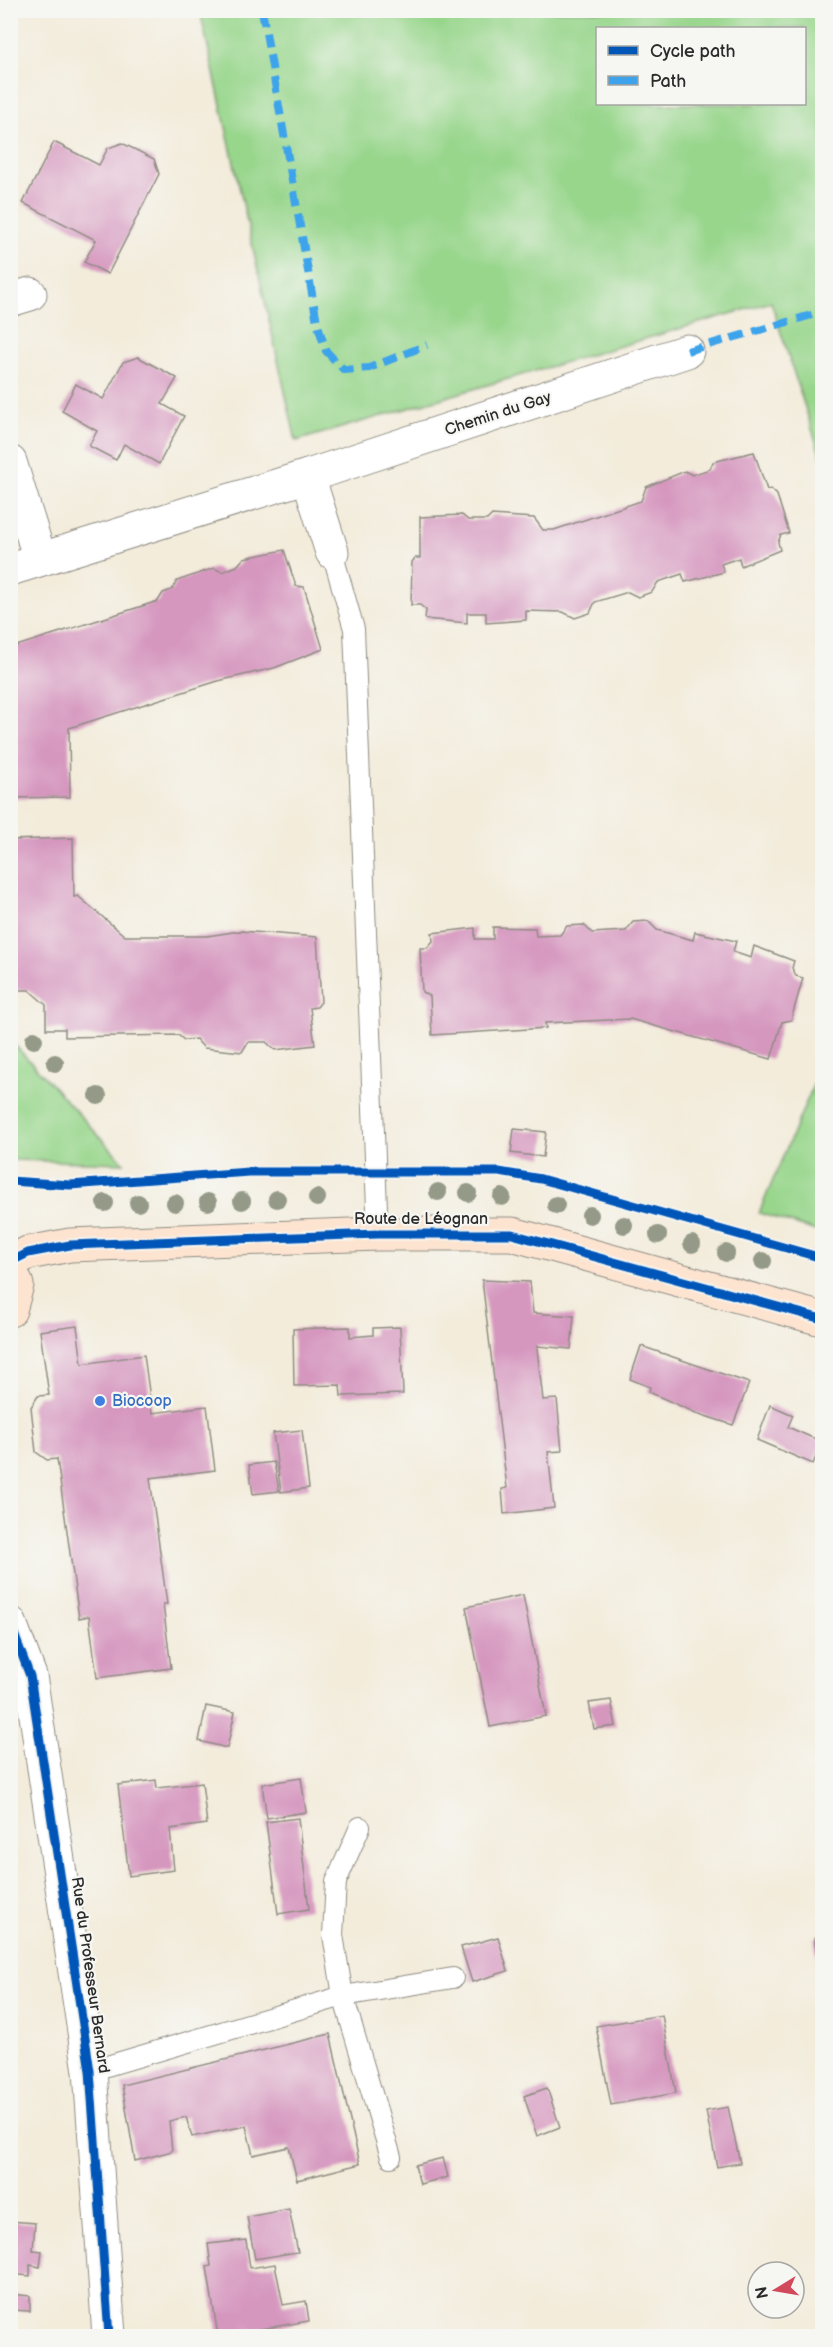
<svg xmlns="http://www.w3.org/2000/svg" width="833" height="2347" viewBox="0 0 833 2347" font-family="'Balsamiq Sans',sans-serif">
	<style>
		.green { fill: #98d68c; stroke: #62805c; stroke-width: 1.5; fill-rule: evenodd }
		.building { fill: #d697bf }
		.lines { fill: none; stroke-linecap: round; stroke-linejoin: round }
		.lane-casing { stroke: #8f8c83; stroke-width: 22 }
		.street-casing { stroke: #8f8c83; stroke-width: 35 }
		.secondary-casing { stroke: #8f8c83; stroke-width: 35 }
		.lane { stroke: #fff; stroke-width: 20 }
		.street { stroke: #fff; stroke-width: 33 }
		.secondary { stroke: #fde4d1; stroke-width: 33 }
		.quiet { stroke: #3ea3eb; stroke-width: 8; stroke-dasharray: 15 8; stroke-linecap: butt }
		.cycleway-casing { stroke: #f6f6f2; stroke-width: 13 }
		.cycleway { stroke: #0057b8; stroke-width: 9 }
		.tree { fill: #949a87 }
		.shop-dot { fill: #3f7fe0; stroke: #f6f6f2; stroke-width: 2 }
		.labels { text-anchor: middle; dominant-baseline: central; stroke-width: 4.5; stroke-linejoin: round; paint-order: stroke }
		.street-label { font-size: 16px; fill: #2b2b2b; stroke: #f6f6f2 }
		.shop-label { font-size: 16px; fill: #366cbe; stroke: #f6f6f2; text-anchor: start }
	</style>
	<rect width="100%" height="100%" fill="#f6f6f2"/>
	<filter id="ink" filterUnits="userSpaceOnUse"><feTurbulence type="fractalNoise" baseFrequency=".0167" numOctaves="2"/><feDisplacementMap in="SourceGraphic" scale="12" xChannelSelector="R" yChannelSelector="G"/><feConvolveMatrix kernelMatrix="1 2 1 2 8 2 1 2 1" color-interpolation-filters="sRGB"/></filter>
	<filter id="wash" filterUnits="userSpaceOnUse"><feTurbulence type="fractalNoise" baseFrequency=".008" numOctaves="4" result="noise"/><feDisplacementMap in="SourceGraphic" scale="24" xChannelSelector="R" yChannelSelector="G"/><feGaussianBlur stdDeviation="1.35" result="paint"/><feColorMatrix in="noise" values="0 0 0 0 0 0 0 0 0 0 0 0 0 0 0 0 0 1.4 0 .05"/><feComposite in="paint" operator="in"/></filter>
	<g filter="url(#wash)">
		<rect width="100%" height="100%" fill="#f3ecdb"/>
		<g class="green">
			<path d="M200,11H822V460L771,302L296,441ZM598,28H804V104H598Z"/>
			<path d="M11,1041L124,1163L11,1160Z"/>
			<path d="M822,1065V1233L759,1213Z"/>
		</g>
		<g id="blocks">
			<g class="building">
				<path d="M54,142L99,165L108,148L122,143L154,159L159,174L108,274L84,262L96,240L23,203Z"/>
				<path d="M138,357L177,378L162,404L184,416L159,464L124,444L116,460L89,446L97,431L62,411L76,384L103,399L123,362Z"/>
				<path d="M754,452L767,490L771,489L777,495L789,533L781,535L778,542L780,550L741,566L739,558L721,564L724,572L685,582L682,574L658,582L652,592L638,597L628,592L595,602L590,613L575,618L563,612L526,611V620L486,623V613H467V623L425,619L426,610L420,605H411L412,562L415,558H420V517L462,515L468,520H487L492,515L534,518L543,530H554L641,501L646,487L685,471L692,475L710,469L713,462Z"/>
				<path d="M284,550L296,586L304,587L323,649L274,668L218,681L69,728L70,797L10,798V648L158,601L163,593L172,590L177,581L214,568L222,572L237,566L244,558Z"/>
				<path d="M73,838L74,897L78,896L125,936H207L240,931L317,937L321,1002L317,1007L310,1008L315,1045L275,1050L266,1042H248L242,1052L204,1048L196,1039L184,1040L178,1035L65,1037V1029H46V1005L29,990H10V840Z"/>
				<path d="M648,921L657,930L693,940L695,932L736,941L733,952L751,958L754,946L794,961L792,968L796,976L803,978L791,1020L782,1022L771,1059L630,1019L545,1023L546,1028L432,1035L430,996L422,992L420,948H427L433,941L432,933L475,928V939H493V927L535,928L536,936L560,935L567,926L584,925L592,933L626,931L633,922Z"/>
				<path d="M514,1129L546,1132L543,1157L511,1153Z"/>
				<path d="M482,1280L530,1282L533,1313L574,1316L571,1349L537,1346V1349L543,1400L557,1399L562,1451L548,1452L554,1508L504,1514L502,1489L507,1488Z"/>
				<path d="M77,1326L82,1364L144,1355L152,1413L207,1406L215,1470L150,1478L167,1604H163L171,1668L97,1678L89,1616L79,1618L57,1459L47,1460L36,1452L31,1407L38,1396L49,1395L40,1331Z"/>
				<path d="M350,1327V1337L373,1335V1328L400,1327L403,1394L341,1396L340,1385L294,1386L293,1329Z"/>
				<path d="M641,1346L749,1383L733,1425L696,1413L649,1392L650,1387L630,1379Z"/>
				<path d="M770,1405L793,1415L788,1427L822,1442L813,1464L757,1440Z"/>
				<path d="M302,1430L309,1488L281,1492L273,1433Z"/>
				<path d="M274,1462L279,1491L253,1494L249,1465Z"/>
				<path d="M523,1595L546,1716L490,1727L466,1607Z"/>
				<path d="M611,1700L616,1726L594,1729L589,1703Z"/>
				<path d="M206,1706L235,1712L227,1748L199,1741Z"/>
				<path d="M301,1778L306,1812L267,1818L262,1784Z"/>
				<path d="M156,1780L157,1788L202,1783L207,1824L170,1829L174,1870L129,1876L118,1785Z"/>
				<path d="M298,1818L309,1909L278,1914L266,1822Z"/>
				<path d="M822,1936V1976L821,1977L814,1938Z"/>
				<path d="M498,1937L508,1971L472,1982L461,1947Z"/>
				<path d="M662,2015L676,2093L611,2105L596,2026Z"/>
				<path d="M330,2034L360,2164L297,2180L289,2147L253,2155L246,2126L192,2137L186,2117L169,2121L172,2151L135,2161L122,2085Z"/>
				<path d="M547,2088L560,2127L537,2136L524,2096Z"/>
				<path d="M728,2107L740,2163L717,2167L706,2111Z"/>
				<path d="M443,2158L448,2177L420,2184L415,2165Z"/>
				<path d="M289,2209L298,2252L255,2259L247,2217Z"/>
				<path d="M10,2221L35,2223L33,2250L42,2251L40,2267L30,2265V2276L10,2274Z"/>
				<path d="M246,2240L250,2268L275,2264L283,2305L306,2301L309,2321L218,2336L207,2267L211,2266L208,2244Z"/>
				<path d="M10,2294L30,2296V2311L10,2310Z"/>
			</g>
		</g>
	</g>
	<g filter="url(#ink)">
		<use href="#blocks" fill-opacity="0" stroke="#8f8c83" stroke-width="1.5"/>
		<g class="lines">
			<defs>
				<g id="lane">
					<path d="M332,552L354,629L378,1234"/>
					<path d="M360,1827L336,1882L333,1935L343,1996L391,2157"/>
					<path d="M90,2071L343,1996L453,1978"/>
				</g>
				<g id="street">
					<path d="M10,300L30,294"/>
					<path d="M10,462L40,559"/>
					<path d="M308,476L687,351"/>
					<path d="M10,569L308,476L332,552"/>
					<path d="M10,1623L30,1676L90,2071L109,2336"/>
				</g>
				<g id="secondary">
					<path d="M10,1262L28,1253L70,1245L378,1234H512L822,1319"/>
					<path d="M10,1268L17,1285L10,1310"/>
				</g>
			</defs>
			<use href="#lane" class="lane-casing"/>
			<use href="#street" class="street-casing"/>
			<use href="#secondary" class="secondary-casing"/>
			<use href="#lane" class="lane"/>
			<use href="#street" class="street"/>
			<use href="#secondary" class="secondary"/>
			<g class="quiet">
				<path d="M262,10L317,322L326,351L344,370L369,368L427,345"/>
				<path d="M687,351L822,312"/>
			</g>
			<defs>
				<g id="cycleway">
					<path d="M10,1181L70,1185L249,1172H499L541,1179L822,1258"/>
					<path d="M10,1262L28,1253L70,1245L378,1234H512L822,1319"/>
					<path d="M10,1623L30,1676L90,2071L109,2336"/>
				</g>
			</defs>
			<use href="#cycleway" class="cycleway-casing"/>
			<use href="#cycleway" class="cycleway"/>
		</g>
		<g class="tree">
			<circle cx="34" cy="1040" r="9"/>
			<circle cx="55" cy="1063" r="9"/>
			<circle cx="98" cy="1096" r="9"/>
			<circle cx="438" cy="1192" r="9"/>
			<circle cx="468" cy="1193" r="9"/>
			<circle cx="502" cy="1197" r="9"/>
			<circle cx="317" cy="1198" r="9"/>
			<circle cx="277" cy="1199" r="9"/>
			<circle cx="242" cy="1201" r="9"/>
			<circle cx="208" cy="1202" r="9"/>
			<circle cx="105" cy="1203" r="9"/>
			<circle cx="138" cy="1203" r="9"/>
			<circle cx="175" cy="1203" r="9"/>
			<circle cx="556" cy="1205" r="9"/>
			<circle cx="590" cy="1215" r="9"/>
			<circle cx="624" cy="1225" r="9"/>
			<circle cx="658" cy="1235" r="9"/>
			<circle cx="692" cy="1244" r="9"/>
			<circle cx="726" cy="1253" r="9"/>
			<circle cx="763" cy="1261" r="9"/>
		</g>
	</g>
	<circle class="shop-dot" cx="100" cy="1401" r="6"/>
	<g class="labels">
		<g class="street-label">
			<text transform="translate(498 414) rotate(-18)">Chemin du Gay</text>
			<text x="421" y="1219">Route de Léognan</text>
			<text transform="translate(90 1975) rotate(82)">Rue du Professeur Bernard</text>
		</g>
		<g class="shop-label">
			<text x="112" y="1401">Biocoop</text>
		</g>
	</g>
	<rect width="833" height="2347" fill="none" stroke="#f6f6f2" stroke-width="36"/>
	<rect x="596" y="27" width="210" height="78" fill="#f6f6f2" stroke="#a5a5a2" stroke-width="1.5"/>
	<rect x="608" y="46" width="30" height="9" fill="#0057b8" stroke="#a5a5a2" stroke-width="1.5"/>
	<text x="650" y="57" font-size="18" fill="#2b2b2b">Cycle path</text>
	<rect x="608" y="76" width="30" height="9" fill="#3ea3eb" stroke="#a5a5a2" stroke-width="1.5"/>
	<text x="650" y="87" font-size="18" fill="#2b2b2b">Path</text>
	<g transform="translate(776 2290) rotate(259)"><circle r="28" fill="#f6f6f2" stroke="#a5a5a2" stroke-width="1.5"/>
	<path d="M0-4.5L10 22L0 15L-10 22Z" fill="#d1495b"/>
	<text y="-9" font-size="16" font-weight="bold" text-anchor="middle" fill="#2b2b2b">N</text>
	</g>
</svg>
